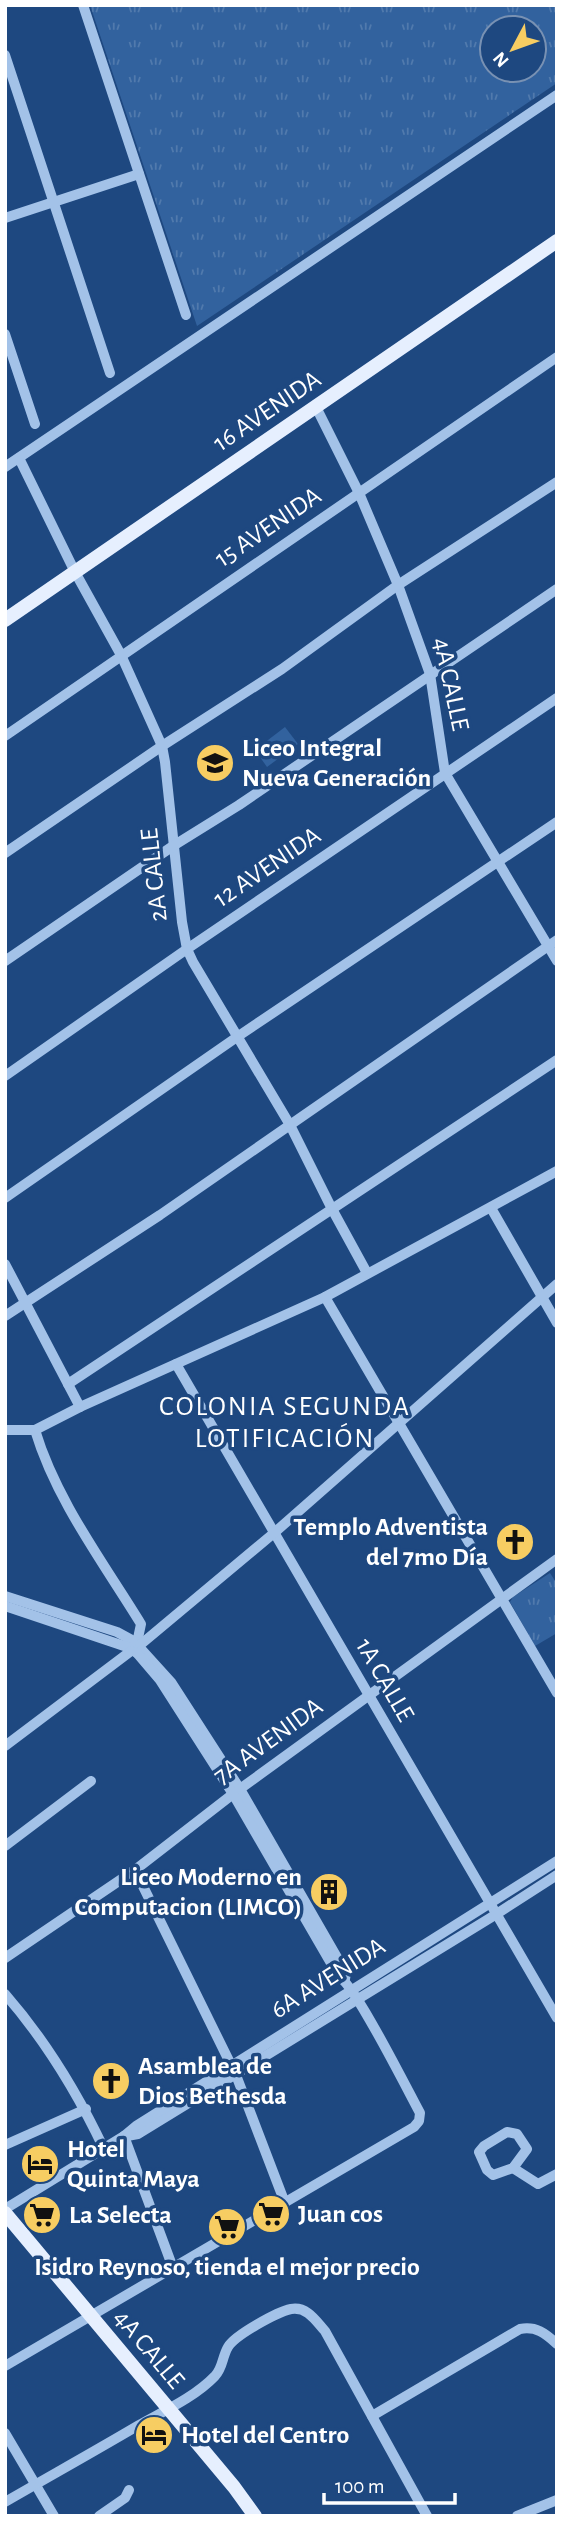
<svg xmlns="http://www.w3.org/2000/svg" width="562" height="2521" viewBox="0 0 562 2521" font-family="'Alegreya Sans',sans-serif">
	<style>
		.grass { fill: url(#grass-tufts); fill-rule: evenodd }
		.park { fill: #32629e }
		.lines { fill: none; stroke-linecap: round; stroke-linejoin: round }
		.minor { stroke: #a3c2e8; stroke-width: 10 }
		.major { stroke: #e6effe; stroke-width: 14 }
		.labels { text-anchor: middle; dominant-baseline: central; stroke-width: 7; stroke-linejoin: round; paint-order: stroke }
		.street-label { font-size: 26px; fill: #fff; stroke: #1e4880 }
		.poi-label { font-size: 26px; font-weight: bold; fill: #fff; stroke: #1e4880; text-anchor: start }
		.neighbourhood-label { font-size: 28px; letter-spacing: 2px; fill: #fff; stroke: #1e4880 }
	</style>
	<defs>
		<pattern id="grass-tufts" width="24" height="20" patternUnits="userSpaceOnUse" patternTransform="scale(1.75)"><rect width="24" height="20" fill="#32629e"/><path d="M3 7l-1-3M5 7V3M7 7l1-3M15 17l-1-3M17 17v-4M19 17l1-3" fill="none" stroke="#517aad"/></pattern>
	</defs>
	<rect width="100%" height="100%" fill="#1e4880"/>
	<g class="grass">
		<path d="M90,5H557V83L197,326ZM492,28H534V70H492Z"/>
		<path d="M550,1573L557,1584V1633L535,1646L510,1602L513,1597Z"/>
	</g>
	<path class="park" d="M285,727L298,744L267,767L255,750Z"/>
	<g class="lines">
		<g class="minor">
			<path d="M83,5L186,315"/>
			<path d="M5,55L110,373"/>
			<path d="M5,218L139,174"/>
			<path d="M5,334L35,424"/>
			<path d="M316,407L359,493L398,585L430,674L445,773L557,961"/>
			<path d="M19,458L75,572L121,655L162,746L165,762L182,922L187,949L193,962L290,1125L332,1209L367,1273"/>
			<path d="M5,467L557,95"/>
			<path d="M5,736L557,357"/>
			<path d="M5,853L162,746L282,669L398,585L557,482"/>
			<path d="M5,961L173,846L239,805L557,589"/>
			<path d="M5,1076L187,949L557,698"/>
			<path d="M5,1198L237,1037L557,822"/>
			<path d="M491,1208L557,1323"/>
			<path d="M5,1264L80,1407"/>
			<path d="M325,1297L557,1693"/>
			<path d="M5,1316L160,1215L557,940"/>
			<path d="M176,1364L557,2018"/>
			<path d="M68,1384L557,1060"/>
			<path d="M5,1430H35L80,1407L325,1297L557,1171"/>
			<path d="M35,1430C56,1500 103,1562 141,1624L137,1643"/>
			<path d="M5,1596L117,1632L139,1644L140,1650L137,1653L130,1649L134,1643"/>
			<path d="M5,1606L130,1648"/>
			<path d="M140,1645L274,1533L557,1284"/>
			<path d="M142,1650L171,1682L240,1789L346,1973L345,1979"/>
			<path d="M5,1746L131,1651"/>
			<path d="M5,1846L91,1781"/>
			<path d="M135,1870L236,2075L285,2203"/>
			<path d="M5,1958L135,1870L233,1794L557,1559"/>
			<path d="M5,1994C46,2041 77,2092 104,2149"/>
			<path d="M507,2132L517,2134L527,2149L513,2168L493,2175L487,2170L479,2152L484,2146Z"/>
			<path d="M124,2136L173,2268"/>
			<path d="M127,2136L138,2134L495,1915L557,1875"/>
			<path d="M5,2145L86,2109"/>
			<path d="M513,2168L538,2184L557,2174"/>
			<path d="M5,2209L124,2136L136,2126L557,1861"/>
			<path d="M5,2366L414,2127L419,2121L420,2113C408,2091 354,1983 339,1977L233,1794L160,1680L137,1653"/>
			<path d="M372,2416L520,2329C536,2326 545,2333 557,2344"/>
			<path d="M5,2433L54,2516"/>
			<path d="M5,2502C50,2476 95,2451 139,2425C164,2411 195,2397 215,2376C223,2368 222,2357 228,2347C235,2335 277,2312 291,2309C307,2306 316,2321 325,2331L427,2516"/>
			<path d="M99,2516L125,2498L129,2490"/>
			<path d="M517,2516L557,2500"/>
		</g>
		<g class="major">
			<path d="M5,620L557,241"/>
			<path d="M5,2213L234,2487L255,2516"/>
		</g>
	</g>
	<defs>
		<symbol id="school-disc" viewBox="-11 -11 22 22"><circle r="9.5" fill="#f7cd62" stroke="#1e4880"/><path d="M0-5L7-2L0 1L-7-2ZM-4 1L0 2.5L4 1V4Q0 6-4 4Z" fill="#111"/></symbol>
		<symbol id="church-disc" viewBox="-11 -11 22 22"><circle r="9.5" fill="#f7cd62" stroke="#1e4880"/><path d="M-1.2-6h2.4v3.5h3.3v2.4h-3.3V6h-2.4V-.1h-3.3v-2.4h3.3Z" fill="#111"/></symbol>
		<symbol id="building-disc" viewBox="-11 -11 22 22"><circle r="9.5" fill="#f7cd62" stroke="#1e4880"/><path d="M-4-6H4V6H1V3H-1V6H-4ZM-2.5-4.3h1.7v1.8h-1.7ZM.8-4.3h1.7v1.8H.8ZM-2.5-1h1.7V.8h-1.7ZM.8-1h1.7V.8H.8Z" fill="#111"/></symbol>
		<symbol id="hotel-disc" viewBox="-11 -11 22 22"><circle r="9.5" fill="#f7cd62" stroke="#1e4880"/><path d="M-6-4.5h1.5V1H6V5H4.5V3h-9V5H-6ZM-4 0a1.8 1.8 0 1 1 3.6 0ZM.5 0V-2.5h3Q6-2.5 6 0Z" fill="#111"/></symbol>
		<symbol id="supermarket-disc" viewBox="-11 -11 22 22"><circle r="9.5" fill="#f7cd62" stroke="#1e4880"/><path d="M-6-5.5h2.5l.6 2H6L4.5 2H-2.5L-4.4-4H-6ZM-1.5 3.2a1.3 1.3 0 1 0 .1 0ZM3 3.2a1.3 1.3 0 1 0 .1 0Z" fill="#111"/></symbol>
	</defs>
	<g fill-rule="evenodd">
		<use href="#school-disc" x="193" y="741" width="44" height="44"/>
		<use href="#church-disc" x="493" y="1520" width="44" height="44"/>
		<use href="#building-disc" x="307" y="1870" width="44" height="44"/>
		<use href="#church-disc" x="89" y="2059" width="44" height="44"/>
		<use href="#hotel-disc" x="18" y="2142" width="44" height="44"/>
		<use href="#supermarket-disc" x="249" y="2192" width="44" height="44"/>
		<use href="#supermarket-disc" x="20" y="2193" width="44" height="44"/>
		<use href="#supermarket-disc" x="205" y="2205" width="44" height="44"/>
		<use href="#hotel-disc" x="132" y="2413" width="44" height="44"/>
	</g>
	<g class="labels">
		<g class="street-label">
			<text transform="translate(267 411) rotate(-34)">16 AVENIDA</text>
			<text transform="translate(268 527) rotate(-34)">15 AVENIDA</text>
			<text transform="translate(451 684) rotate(78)">4A CALLE</text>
			<text transform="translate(267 867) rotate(-34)">12 AVENIDA</text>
			<text transform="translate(154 875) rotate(-96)">2A CALLE</text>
			<text transform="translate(385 1680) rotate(60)">1A CALLE</text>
			<text transform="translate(268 1741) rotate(-36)">7A AVENIDA</text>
			<text transform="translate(328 1978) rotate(-32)">6A AVENIDA</text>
			<text transform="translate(149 2349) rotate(50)">4A CALLE</text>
		</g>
		<g class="poi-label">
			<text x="242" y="748">Liceo Integral<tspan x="242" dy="30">Nueva Generación</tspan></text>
			<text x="488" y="1527" text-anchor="end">Templo Adventista<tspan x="488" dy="30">del 7mo Día</tspan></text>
			<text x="302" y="1877" text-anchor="end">Liceo Moderno en<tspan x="302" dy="30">Computacion (LIMCO)</tspan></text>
			<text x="138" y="2066">Asamblea de<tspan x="138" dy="30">Dios Bethesda</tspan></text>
			<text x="67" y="2149">Hotel<tspan x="67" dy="30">Quinta Maya</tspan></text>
			<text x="298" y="2214">Juan cos</text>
			<text x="69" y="2215">La Selecta</text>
			<text x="227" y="2267" text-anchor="middle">Isidro Reynoso, tienda el mejor precio</text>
			<text x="181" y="2435">Hotel del Centro</text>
		</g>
		<g class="neighbourhood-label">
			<text x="285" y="1407">COLONIA SEGUNDA<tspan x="285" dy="32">LOTIFICACIÓN</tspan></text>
		</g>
	</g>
	<rect width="562" height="2521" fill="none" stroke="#ffffff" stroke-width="14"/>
	<g transform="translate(513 49) rotate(229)"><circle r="33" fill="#1e4880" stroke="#7891b3" stroke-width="2"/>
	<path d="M0-5L12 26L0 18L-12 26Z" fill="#f7cd62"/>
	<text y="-10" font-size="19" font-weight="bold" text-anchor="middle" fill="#ffffff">N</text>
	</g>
	<path d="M324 2493v10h131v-10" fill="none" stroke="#ffffff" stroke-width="3.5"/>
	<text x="335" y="2493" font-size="21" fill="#ffffff" stroke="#1e4880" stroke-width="5" paint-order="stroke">100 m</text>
</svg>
